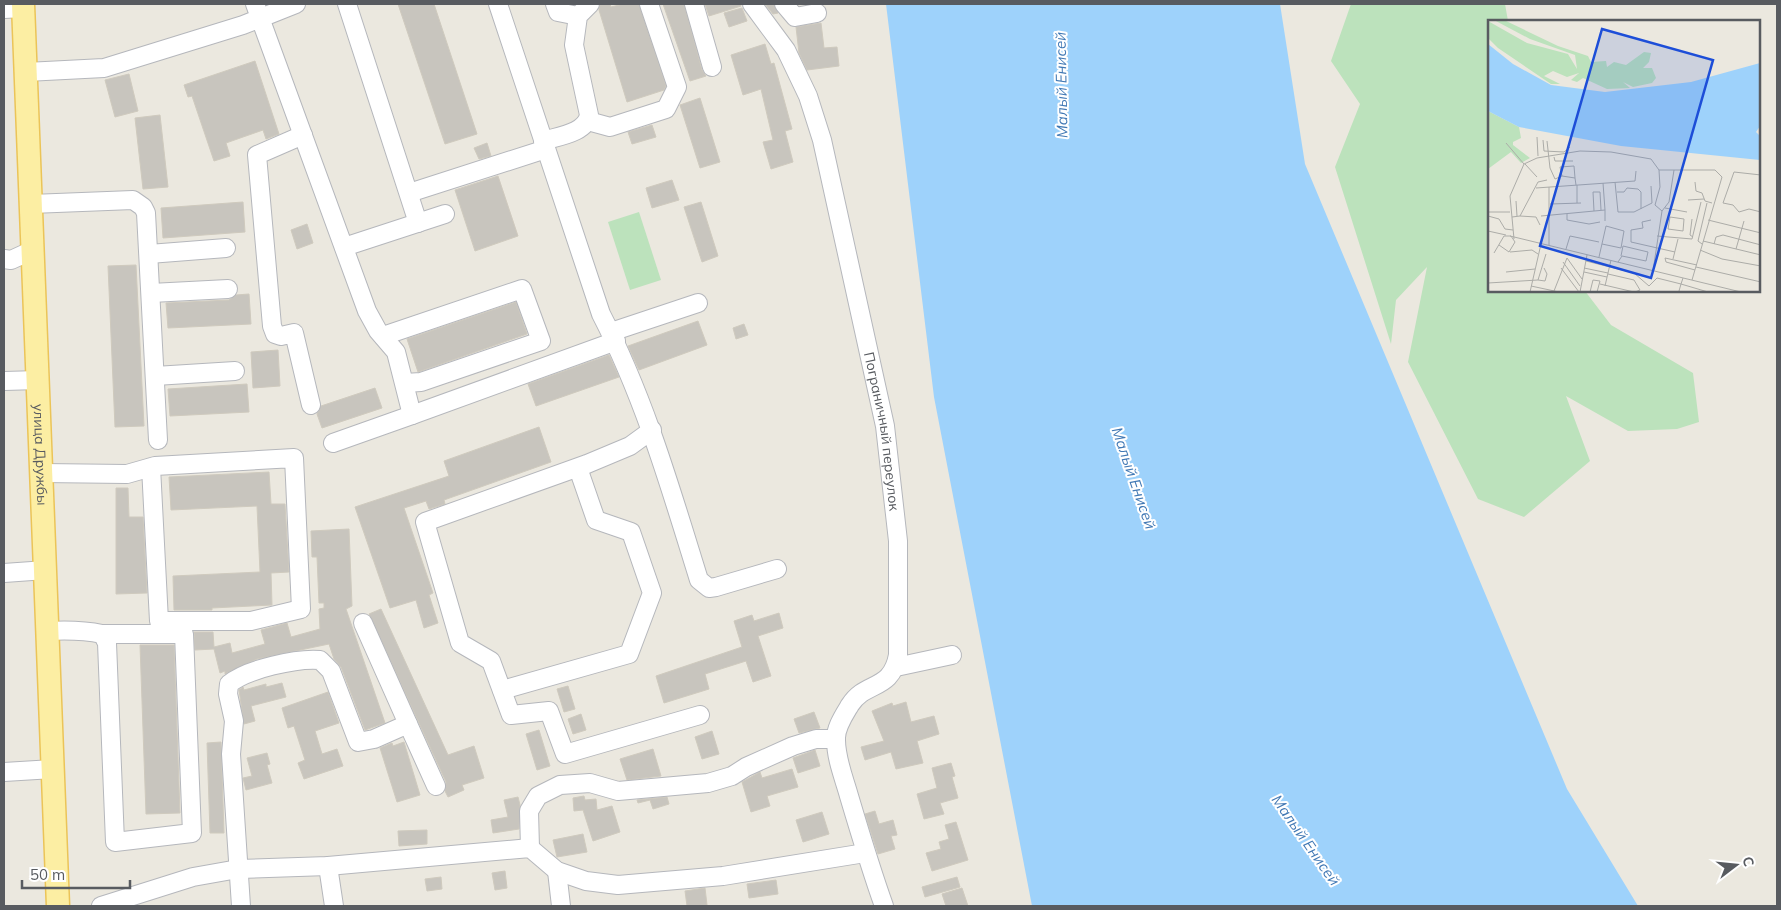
<svg xmlns="http://www.w3.org/2000/svg" width="1781" height="910" viewBox="0 0 1781 910" font-family="Mulish,sans-serif">
	<style>
		.green { fill: #bce2bc }
		.water { fill: #9ed2fb }
		.building { fill: #c8c5be; stroke: #cfcabe }
		.lines { fill: none; stroke-linecap: round; stroke-linejoin: round }
		.minor-casing { stroke: #b5b7bc; stroke-width: 20 }
		.major-casing { stroke: #ebc458; stroke-width: 25 }
		.minor { stroke: #fff; stroke-width: 18 }
		.major { stroke: #fceea3; stroke-width: 22 }
		.labels { text-anchor: middle; dominant-baseline: central; stroke-width: 4; stroke-linejoin: round; paint-order: stroke }
		.street-label { font-size: 14px; fill: #585b60; stroke: #fff }
		.water-label { font-size: 15px; font-style: italic; fill: #4078b4; stroke: #fff }
		.inset-road { fill: none; stroke: #acaca8; stroke-width: 1 }
		.view { fill: #1d4ed8; fill-opacity: 0.15; stroke: #1d4ed8; stroke-width: 2.5 }
		.inset-edge { fill: none; stroke: #585b60; stroke-width: 2.5 }
	</style>
	<rect width="100%" height="100%" fill="#ebe8df"/>
	<g class="green">
		<path d="M1351,4H1505L1508,21H1490V291H1585L1611,325L1693,373L1699,422L1677,429L1628,431L1566,396L1590,461L1524,517L1478,499L1408,362L1427,267L1396,300L1391,344L1335,167L1360,104L1331,61Z"/>
		<path d="M639,212L661,280L630,290L608,222Z"/>
	</g>
	<path class="water" d="M886,4H1280L1305,164L1567,789L1638,906H1032L934,397Z"/>
	<g class="building">
		<path d="M398,4H434L477,134L445,144Z"/>
		<path d="M600,4H610L611,7L623,4H639L666,86L664,90L627,102L599,10Z"/>
		<path d="M663,4H684L702,70L706,76L690,81Z"/>
		<path d="M705,4H740L741,6L709,16Z"/>
		<path d="M765,4H774L778,13L773,14Z"/>
		<path d="M742,8L747,21L729,27L724,13Z"/>
		<path d="M821,23L824,48L837,47L839,66L807,70L799,53L796,27Z"/>
		<path d="M765,44L771,64L774,63L792,129L785,131L793,162L771,169L763,142L773,140L761,89L743,95L731,55Z"/>
		<path d="M255,61L279,134L266,139L263,130L226,143L230,156L214,161L192,96L188,97L184,85Z"/>
		<path d="M129,74L138,111L115,117L105,80Z"/>
		<path d="M700,98L720,162L700,168L680,105Z"/>
		<path d="M160,115L168,187L143,189L135,118Z"/>
		<path d="M652,125L656,137L632,144L628,132Z"/>
		<path d="M487,143L491,156L479,159L474,148Z"/>
		<path d="M498,176L518,236L475,251L455,190Z"/>
		<path d="M672,180L679,200L652,208L646,188Z"/>
		<path d="M243,202L245,232L163,238L161,208Z"/>
		<path d="M701,202L718,256L702,262L684,207Z"/>
		<path d="M307,224L313,243L297,249L291,230Z"/>
		<path d="M136,265L144,426L115,427L108,266Z"/>
		<path d="M249,294L251,324L168,328L166,303L229,300L236,295Z"/>
		<path d="M516,302L527,334L418,372L407,339Z"/>
		<path d="M698,321L707,345L639,370L628,346Z"/>
		<path d="M744,324L748,335L736,339L733,328Z"/>
		<path d="M278,350L280,386L253,388L251,352Z"/>
		<path d="M609,355L619,377L536,406L528,384Z"/>
		<path d="M247,384L249,412L170,416L168,389Z"/>
		<path d="M375,388L382,408L322,428L317,414L321,406Z"/>
		<path d="M539,427L551,462L444,500L445,504L429,509L426,501L404,508L433,593L429,595L438,623L424,628L416,600L390,608L355,507L449,476L444,461Z"/>
		<path d="M269,472L271,504H285L289,572L271,573L272,605L212,608V610H174L173,576L260,572L257,506L171,510L169,477Z"/>
		<path d="M116,488H128L129,517H143L147,593L116,594Z"/>
		<path d="M349,529L352,606L346,609L385,723L365,730L341,667L334,659L329,644L257,659L225,674V671L220,673L214,649L195,650L194,632H213L214,647L230,643L232,653L265,644L261,630L287,623L291,637L320,629L319,609L324,608V603H319L317,557H312L311,531Z"/>
		<path d="M381,609L448,755L474,746L484,778L462,785L464,790L448,797L445,791L446,782L369,614Z"/>
		<path d="M779,613L783,628L758,636L771,676L753,682L746,661L705,674L709,689L664,703L656,676L742,647L734,621L752,615L754,621Z"/>
		<path d="M140,645H174L180,813L146,814Z"/>
		<path d="M282,683L286,697L251,706L255,721L244,724L239,690L243,687L244,690L266,684V687Z"/>
		<path d="M568,686L575,709L564,712L557,689Z"/>
		<path d="M328,692L339,723L315,731L322,754L337,749L343,766L304,779L298,763L305,760L294,726L288,728L282,708Z"/>
		<path d="M906,702L911,722L934,716L939,734L917,741L923,763L896,769L891,752L865,760L861,747L884,741L872,711L892,703L893,706Z"/>
		<path d="M814,712L820,728L799,733L794,719Z"/>
		<path d="M581,714L586,730L573,734L568,719Z"/>
		<path d="M539,730L550,766L537,770L526,734Z"/>
		<path d="M712,731L719,754L702,759L695,737Z"/>
		<path d="M221,742L224,833H210L207,743Z"/>
		<path d="M404,742L420,795L397,802L380,748L392,743L393,746Z"/>
		<path d="M653,749L661,776L627,780L620,759Z"/>
		<path d="M815,750L820,766L798,773L793,758Z"/>
		<path d="M267,753L270,764L267,765L272,783L246,790L243,778L252,776L247,758Z"/>
		<path d="M951,763L955,776L952,777L958,798L940,803L944,814L924,819L917,794L937,788L932,768Z"/>
		<path d="M792,769L798,787L767,796L770,806L751,812L742,782L760,772L762,778Z"/>
		<path d="M584,796L585,800L596,799L597,810L612,806L620,832L593,841L583,810L574,811L573,798Z"/>
		<path d="M518,797L520,805L519,829L493,833L491,820L508,817L504,800Z"/>
		<path d="M667,797L669,804L653,809L650,800L638,803L637,800Z"/>
		<path d="M875,811L879,824L893,820L897,835L891,836L895,849L878,854L865,814Z"/>
		<path d="M822,812L829,834L803,842L796,820Z"/>
		<path d="M956,822L968,860L932,871L926,853L941,849L939,842L949,839L945,825Z"/>
		<path d="M427,830V844L399,846L398,831Z"/>
		<path d="M583,834L587,852L557,857L553,840Z"/>
		<path d="M505,871L507,888L495,890L492,873Z"/>
		<path d="M441,877L442,889L427,891L425,879Z"/>
		<path d="M957,877L960,887L925,897L922,887Z"/>
		<path d="M776,880L778,894L749,898L747,884Z"/>
		<path d="M705,888L707,905L687,906L685,891Z"/>
		<path d="M962,888L968,906H946L942,894Z"/>
	</g>
	<g class="lines">
		<defs>
			<g id="minor">
				<path d="M255,4L367,311L378,331L396,352L412,415L333,443"/>
				<path d="M347,4L418,223"/>
				<path d="M498,4L601,314C645,399 671,490 699,580L709,588L716,587L777,569"/>
				<path d="M555,4L558,12L578,16"/>
				<path d="M694,4L712,67"/>
				<path id="s1" d="M752,4L786,50L808,96L822,140L885,426L898,541V655C891,692 866,680 850,705C844,715 835,728 836,740C836,759 844,778 849,796C860,833 871,870 884,906"/>
				<path d="M784,4L795,17L817,13"/>
				<path d="M4,9L23,8"/>
				<path d="M26,72L104,68L243,25L296,4"/>
				<path d="M588,121L610,127L666,109L677,87L649,4"/>
				<path d="M303,135L257,155L272,326L275,334L281,336L294,333L311,405"/>
				<path d="M543,141C559,136 586,133 589,115L574,45L578,16L590,4"/>
				<path d="M409,193L546,149"/>
				<path d="M31,204L133,200L143,207L146,213L158,440"/>
				<path d="M344,247L445,214"/>
				<path d="M149,254L226,248"/>
				<path d="M4,259L11,260L33,250"/>
				<path d="M151,293L228,289"/>
				<path d="M611,332L698,303"/>
				<path d="M383,336L522,289L541,341L421,382L405,383"/>
				<path d="M155,376L235,371"/>
				<path d="M4,381L39,380"/>
				<path d="M412,415L616,341"/>
				<path d="M652,430L630,446L587,464L425,522L460,643L491,661L511,715L549,711L565,754L700,715"/>
				<path d="M42,473L127,474L155,466L294,458L301,609L251,621H159L151,467"/>
				<path d="M4,573L46,570"/>
				<path d="M363,623L408,724"/>
				<path d="M48,631C67,630 83,630 102,634L107,643L115,842L192,833L184,634H102"/>
				<path d="M896,667L952,655"/>
				<path d="M502,690L629,654L652,593L631,532L596,520L578,468"/>
				<path d="M4,772L53,769"/>
				<path d="M530,848L529,811L538,796L560,785L590,783L618,791L708,783L732,776L746,767L793,746L816,739H836"/>
				<path d="M328,866L334,906"/>
				<path d="M557,871L561,906"/>
				<path d="M101,906L193,877L238,869L328,866L530,848L557,871L586,881L618,885L723,876L865,853"/>
				<path d="M241,906L231,754L234,721L228,694L229,684C247,669 297,658 320,660L331,671L358,742L374,739L408,724L436,786"/>
			</g>
			<g id="major">
				<path id="s2" d="M23,4L58,906"/>
			</g>
		</defs>
		<use href="#minor" class="minor-casing"/>
		<use href="#major" class="major-casing"/>
		<use href="#minor" class="minor"/>
		<use href="#major" class="major"/>
	</g>
	<g class="labels">
		<g class="street-label">
			<text stroke="none"><textPath href="#s1" startOffset="452">Пограничный переулок</textPath></text>
			<text stroke="none"><textPath href="#s2" startOffset="451">улица Дружбы</textPath></text>
		</g>
		<g class="water-label">
			<text transform="translate(1061 85) rotate(-91)">Малый Енисей</text>
			<text transform="translate(1134 478) rotate(71)">Малый Енисей</text>
			<text transform="translate(1306 840) rotate(55)">Малый Енисей</text>
		</g>
	</g>
	<g transform="translate(1488 20)">
		<rect width="272" height="272" fill="#ebe8df"/>
		<path d="M6,0H16L70,26L100,36L103,42L118,41L119,47L126,42L138,45L156,32L163,33L161,42L155,48H164L168,58L164,63L145,67L135,62L142,68L119,69L95,58L89,62L83,60L91,53L79,57L65,51L56,56L72,64H63L10,28L0,18V1L39,23L80,34L89,49L87,35L42,19ZM0,91L31,107L33,118L25,122V125L42,138L33,143L23,132L0,149Z" fill="#bce2bc"/>
		<path d="M0,24L25,44L63,65L117,72L203,62L272,43V106L268,112L272,116V140L133,126L31,107L0,91Z" fill="#9ed2fb"/>
		<path class="inset-road" d="M49,117L50,136M55,120L56,131L76,132L82,127M59,121L62,148L67,159L74,156M18,123L36,144M66,137L67,141H85M37,144L49,157M171,150L172,167L167,185L174,191M273,155L246,152L235,183L245,185L251,192L261,189L273,192M87,158L86,146L72,147L74,156L87,158L88,165M127,162L130,192H146L164,183L163,166M207,162L208,171L214,173L217,181L224,183M115,163L117,190M89,165V183M48,168L147,161L148,151M129,172H136L139,168L150,169L153,172V189M200,180L216,179M28,181L29,196M62,184L93,183M177,188L199,192M106,191L105,172H112L113,190M0,192H22M79,194V200L101,204L112,202M0,196L11,199L17,209L25,210M32,196L48,197L52,205M53,196L117,190V201M24,197L32,196L50,162L59,160M182,197L196,199L195,211L180,209ZM204,199L202,215L205,217M163,200L154,202L155,208L143,210V222L187,232M220,200L273,213M0,211L18,215M22,216L253,272M169,216L204,219L213,182M26,219L22,176L36,144L49,138L92,131L123,132L163,139L171,150H227L234,157L204,260M215,221L273,235M214,224L210,221L219,183M226,224L228,217L235,215L273,225M61,225V167M78,229L82,216L111,222M248,229L256,201M212,230L234,239L273,246M22,232L44,230L50,234M6,233L16,216H23L27,222L21,232L11,225M111,237L118,206L136,211L133,228L114,224M185,239L190,219M98,241L146,253L161,266L169,258L193,264L191,271M75,242L92,266M130,242L134,236L158,241L160,232L135,226L133,236M208,247L273,262M73,248L91,272M96,248L120,253M207,250L178,242L177,238L209,245M165,251L174,191L181,182L186,150M18,252L47,249M96,252L119,257M120,254L146,260L152,270L147,272M195,258L193,264L220,272M50,260L57,261L59,254L56,248M0,263L50,260L58,234M112,264L146,272M43,266L71,272M117,266L123,240M66,271L79,238L94,259M42,272L53,224M92,272L99,235M102,272L105,260L112,261L109,272"/>
		<path class="view" d="M114,9L225,40L163,258L52,226Z"/>
		<rect width="272" height="272" class="inset-edge"/>
	</g>
	<rect width="1781" height="910" fill="none" stroke="#585b60" stroke-width="10"/>
	<g transform="translate(1736 865) rotate(74)" stroke="#ffffff" stroke-width="4" paint-order="stroke">
	<path d="M0-4L9 19L0 12L-9 19Z" fill="#585b60"/>
	<text y="-8" font-size="14" font-weight="bold" text-anchor="middle" fill="#585b60">С</text>
	</g>
	<path d="M22 880v8h108v-8" fill="none" stroke="#585b60" stroke-width="2.5"/>
	<text x="30" y="880" font-size="15" fill="#585b60" stroke="#ffffff" stroke-width="4" paint-order="stroke">50 m</text>
</svg>
